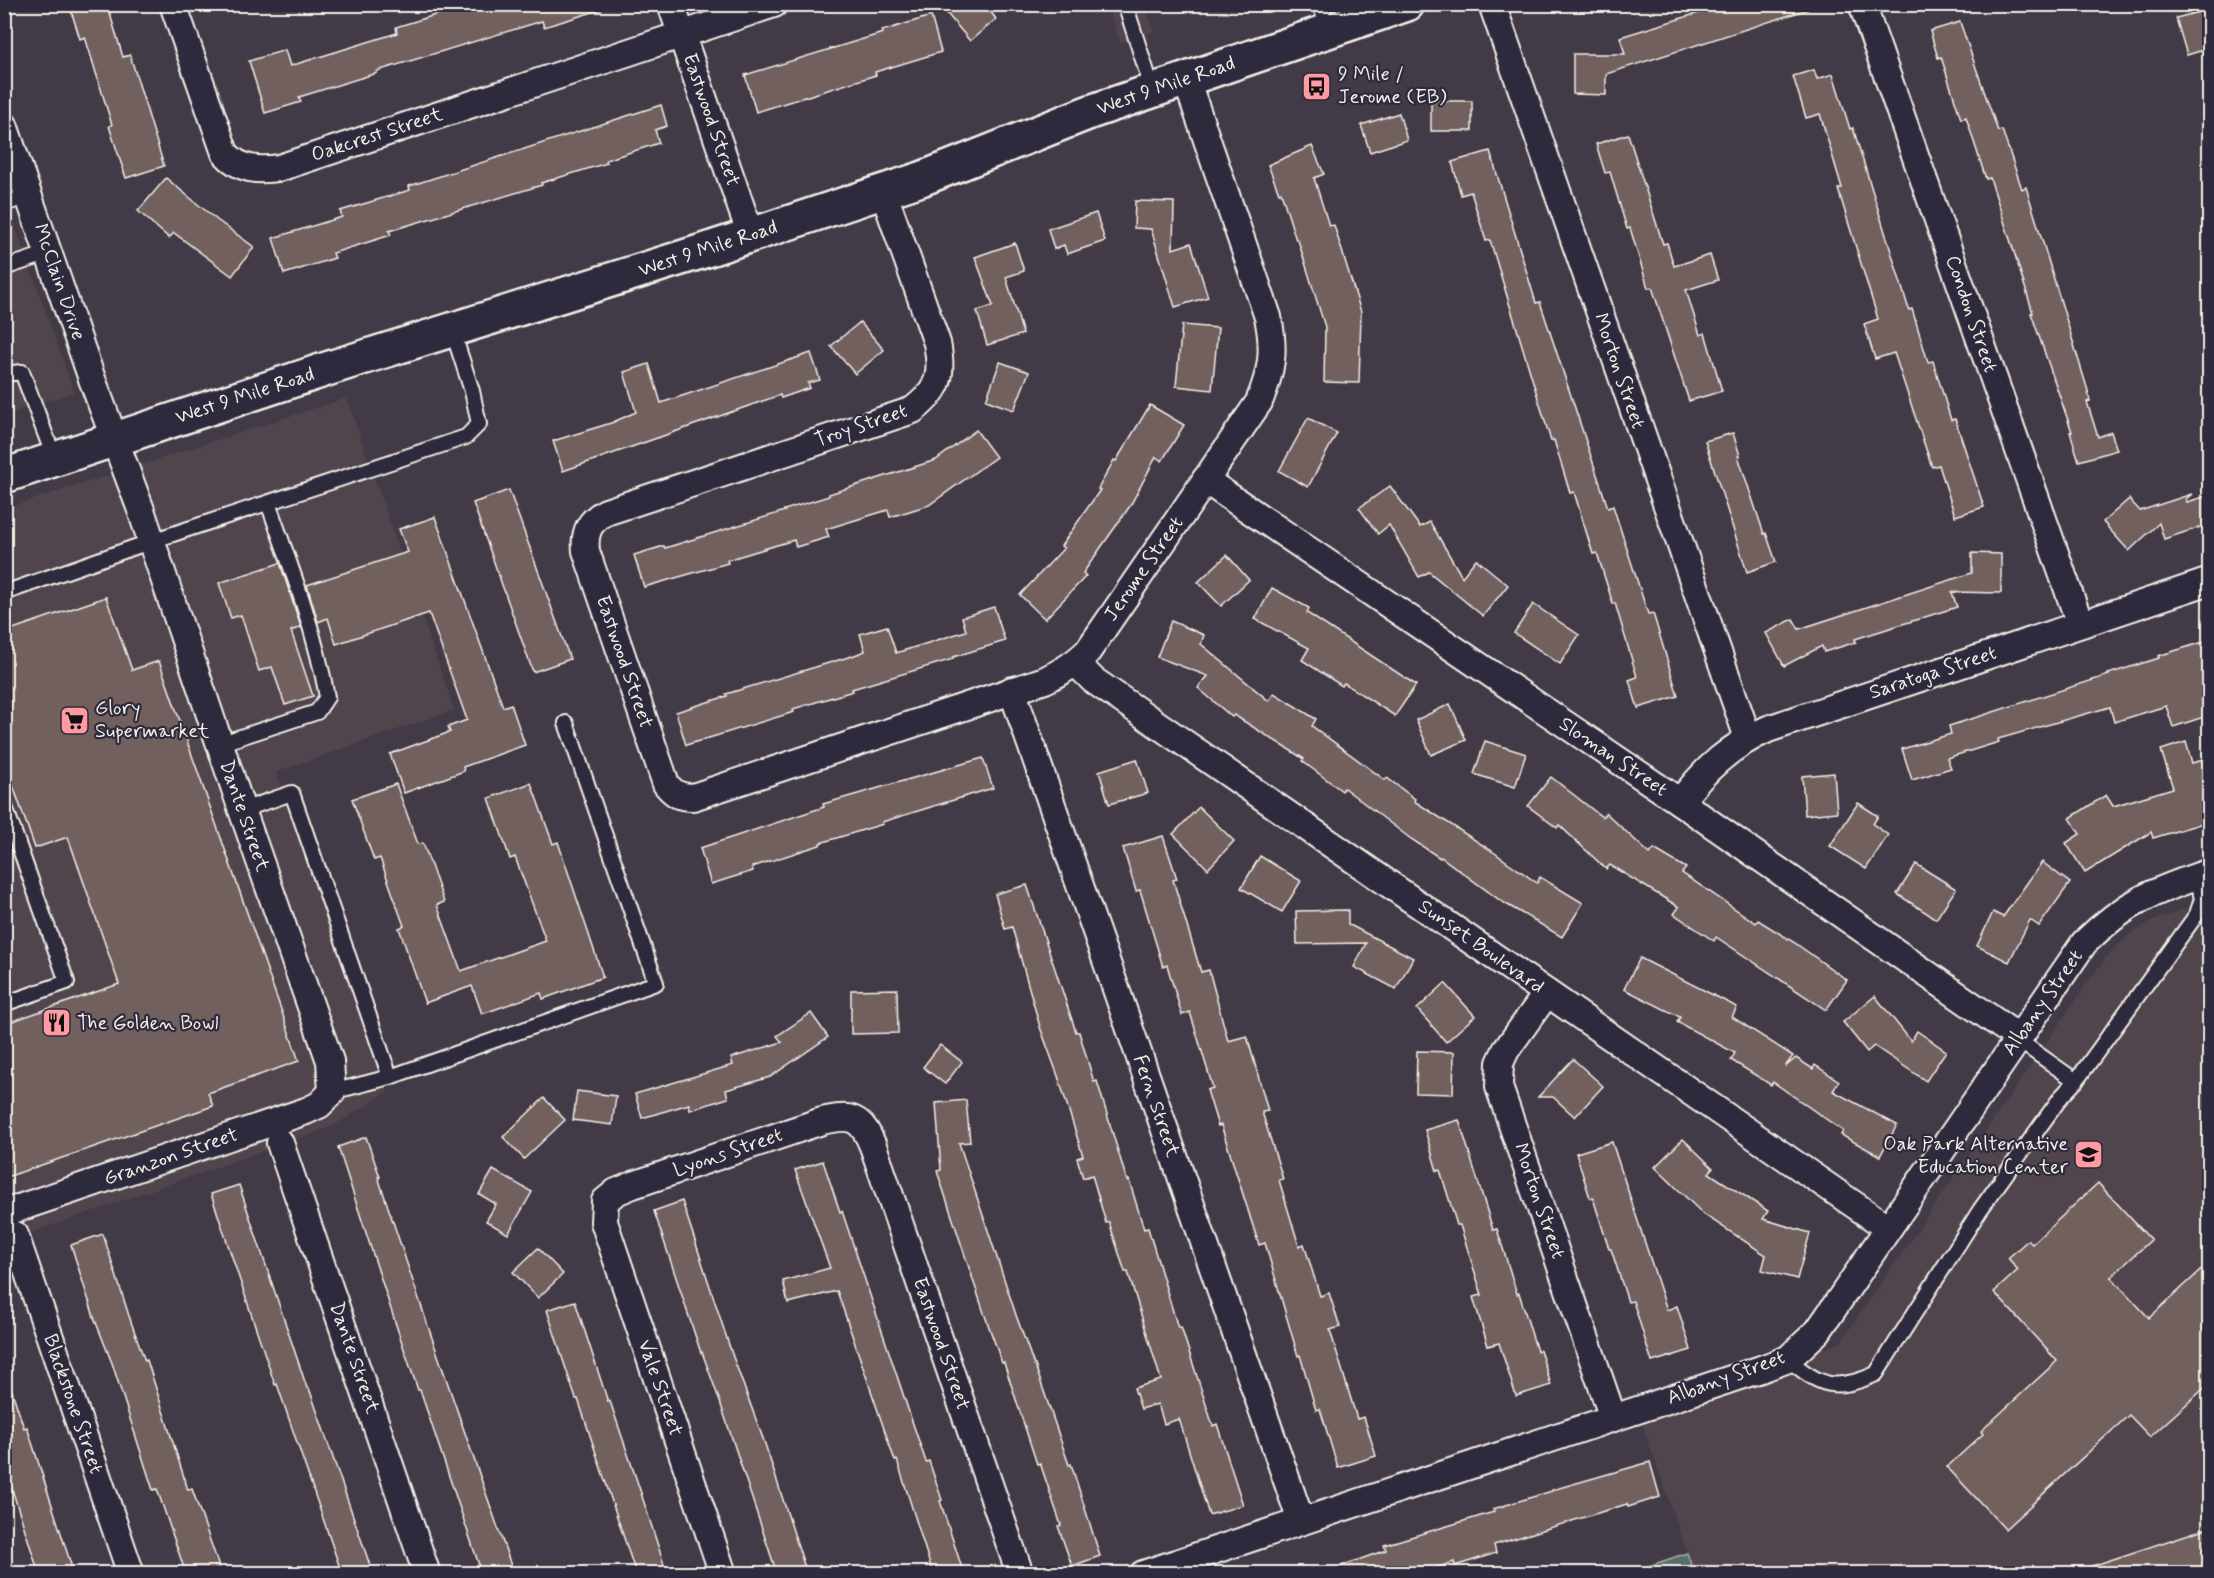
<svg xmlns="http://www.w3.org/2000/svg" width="2214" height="1578" viewBox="0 0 2214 1578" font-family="Mynerve,sans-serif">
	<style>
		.built { fill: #51454e }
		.green { fill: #596d67; stroke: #a6afa8; stroke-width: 1.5 }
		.building { fill: #72605f; stroke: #f4f1e8; stroke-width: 1.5 }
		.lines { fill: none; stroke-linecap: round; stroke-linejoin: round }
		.service-casing { stroke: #f4f1e8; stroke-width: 18 }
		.minor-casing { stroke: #f4f1e8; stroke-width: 30 }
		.secondary-casing { stroke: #f4f1e8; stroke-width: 38 }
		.service { stroke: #2f2a3d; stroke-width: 14 }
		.minor { stroke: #2f2a3d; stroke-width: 26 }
		.secondary { stroke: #2f2a3d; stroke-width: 33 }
		.labels { text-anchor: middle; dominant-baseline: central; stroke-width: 4.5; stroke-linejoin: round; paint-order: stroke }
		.poi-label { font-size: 20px; fill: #f4f1e8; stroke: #2f2a3d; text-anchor: start }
		.street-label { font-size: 20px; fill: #f4f1e8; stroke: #2f2a3d }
	</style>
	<rect width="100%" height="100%" fill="#433a47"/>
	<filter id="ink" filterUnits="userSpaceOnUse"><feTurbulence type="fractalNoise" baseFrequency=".0167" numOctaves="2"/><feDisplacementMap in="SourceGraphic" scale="12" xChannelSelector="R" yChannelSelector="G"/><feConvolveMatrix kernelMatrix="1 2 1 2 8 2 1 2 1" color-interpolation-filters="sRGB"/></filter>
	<g filter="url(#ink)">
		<g class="built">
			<path d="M1107,5H1145L1154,31L1120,43Z"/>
			<path d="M4,195L74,392L5,415H4Z"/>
			<path d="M347,398L454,710L276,772L388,1092L333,1126L5,1242L4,509Z"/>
			<path d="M2209,900V1573H1694L1637,1409L1840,1343L2098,968L2112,951L2129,935L2148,923Z"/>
		</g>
		<path class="green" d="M1687,1553L1694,1573H1628Z"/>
		<g class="building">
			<path d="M69,4H107L123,57L130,55L164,166L126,178L109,126L112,125L85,37L80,39Z"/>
			<path d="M471,4H602L603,9L544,27L542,21L377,71V73L299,97L301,102L265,113L249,61L285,50L290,66L397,33L396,27Z"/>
			<path d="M939,4H985L996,19L970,41Z"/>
			<path d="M1728,4H1812V8L1606,74V95L1573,94V54H1625L1620,37Z"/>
			<path d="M2210,9V48L2187,55L2176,18Z"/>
			<path d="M931,16L941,52L875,72L876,75L756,112L745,75L883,33L882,31Z"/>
			<path d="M1960,22L1998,131L2002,130L2022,189L2026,187L2088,391L2090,401L2087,402L2098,437L2111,432L2117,450L2079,461L2070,432H2072L2031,313H2033L2015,255L1990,178L1986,179L1966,117L1961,119L1941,57L1938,58L1930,31Z"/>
			<path d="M1814,70L1817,79L1833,74L1850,129L1853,128L1909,310L1912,309L1928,362L1933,361L1951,420L1955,419L1984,507L1955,516L1939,465L1932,467L1894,353L1875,359L1864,324L1878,319L1838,189L1842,188L1820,114L1806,118L1793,76Z"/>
			<rect x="1431" y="101" width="41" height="30"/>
			<path d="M661,105L667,126L655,130L659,143L606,160L607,163L541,183L542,185L389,231L391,235L333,253L335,258L284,274L273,238L342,217L340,211L410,190L409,186Z"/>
			<path d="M1399,113L1407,140L1370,152L1361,125Z"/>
			<path d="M1628,134L1663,244L1667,243L1674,266L1710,255L1718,280L1686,290L1700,335L1705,333L1722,391L1689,401L1652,287L1648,288L1630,228L1627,229L1610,172L1605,173L1596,144Z"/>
			<path d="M1312,146L1324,174L1314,178L1329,226L1334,225L1361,312L1359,383L1324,382L1325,327L1298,240H1296L1281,192L1279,193L1268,165Z"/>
			<path d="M1490,151L1536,303L1540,302L1608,508L1613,506L1648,614L1653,613L1678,696L1638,708L1629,680L1637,677L1615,603L1613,604L1597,553L1593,554L1574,492L1570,493L1554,440L1551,441L1490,240L1486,241L1471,192L1461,195L1452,162Z"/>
			<path d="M166,178L217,220L254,247L232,276L174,233L169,238L138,211Z"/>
			<path d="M1135,201L1174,202L1173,249L1191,243L1208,297L1175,307L1151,229L1134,228Z"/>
			<path d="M1096,213L1105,241L1067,254L1064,245L1054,249L1048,229Z"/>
			<path d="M1015,243L1024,271L1006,277L1023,334L987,345L977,311L993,306L975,257Z"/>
			<path d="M860,322L884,350L855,374L831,346Z"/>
			<path d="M1182,325L1218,328L1212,390L1176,386Z"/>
			<path d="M811,353L820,380L808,383L810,388L781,398L780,395L563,471L553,441L611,423L636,412L624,372L649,364L661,403Z"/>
			<path d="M1000,362L1029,372L1014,410L986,400Z"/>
			<path d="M1150,405L1184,425L1162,461L1156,457L1130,506L1083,573L1086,576L1045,619L1020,595L1064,548L1061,546L1100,490L1098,489L1114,460L1116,461Z"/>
			<path d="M1308,418L1337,433L1308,487L1279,471Z"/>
			<path d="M976,430L996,457L929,505L890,517L888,510L826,529L829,537L796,547L794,540L727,560L728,563L644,587L634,555L664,546L665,548L785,511L784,510L829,496V494L936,460Z"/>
			<path d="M1733,433L1740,456H1738L1764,534L1766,533L1776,562L1747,572L1705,441Z"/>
			<path d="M1390,486L1420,527L1430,522L1462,577L1476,559L1508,585L1483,616L1429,572L1419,577L1389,525L1378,534L1359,508Z"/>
			<path d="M509,490L570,659L533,672L473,503Z"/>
			<path d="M2192,494L2186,499L2187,502L2210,495V524L2164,539L2159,523L2129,551L2103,522L2129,499L2140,511Z"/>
			<path d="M435,517L503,707L511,704L525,745L463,767L464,771L404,793L390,754L450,732L448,727L467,720L429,613L336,644L328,618L318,622L307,585L408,552L399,529Z"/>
			<path d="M1972,553L2001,554V593L1952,592L1957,607L1855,639L1856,642L1824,652L1822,646L1784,666L1766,633L1793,619L1799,629L1972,573Z"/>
			<path d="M1227,555L1249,580L1221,606L1198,582Z"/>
			<path d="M280,563L301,627L291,631L313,696L285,705L272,667L259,671L241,615L231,618L219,583Z"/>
			<path d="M1272,588L1309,608L1307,613L1416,685L1395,716L1344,683L1342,686L1302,660L1309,648L1255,619Z"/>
			<path d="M106,597L132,670L159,661L299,1061L208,1093L213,1106L4,1178V1024L119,984L68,837L35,848L4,760V632Z"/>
			<path d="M1533,604L1579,635L1560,664L1514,633Z"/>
			<path d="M994,607L1005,641L953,657V659L852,689L853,691L793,709L794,712L686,745L676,712L727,696L726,694L852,656L865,651L860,634L887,626L896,653L966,631L962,617Z"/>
			<path d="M1171,621L1204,635L1201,644L1269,701L1274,693L1316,719L1312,726L1385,780L1387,778L1415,799L1414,801L1492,851L1537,883L1540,877L1583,903L1562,937L1501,901L1441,857L1440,858L1411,839L1344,788L1342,791L1302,761L1304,759L1234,715L1232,717L1198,688L1208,676L1157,657Z"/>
			<path d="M2210,640V715L2173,727L2166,706L2114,722L2110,707L1998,739L1999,742L1947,758L1951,768L1912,780L1902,749L1951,734L1949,726L2109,675L2108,674L2159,658L2158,656Z"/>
			<path d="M1450,704L1466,740L1431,755L1416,720Z"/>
			<path d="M1485,741L1526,754L1515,787L1474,774Z"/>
			<path d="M2186,742L2192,763L2210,758V821L2153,838L2151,832L2085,873L2066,843L2080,834L2070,818L2106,795L2113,806L2173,788L2161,750Z"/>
			<path d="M983,758L993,788L882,822L883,824L820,843V845L752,867L753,871L711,884L700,848L824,807L823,804Z"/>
			<path d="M1137,759L1148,793L1109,804L1099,771Z"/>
			<path d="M1834,773L1837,812L1805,815L1802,776Z"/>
			<path d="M1551,777L1602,817L1606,813L1650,854L1654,849L1686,868L1682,873L1756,923L1758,920L1795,943L1847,980L1826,1010L1716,937L1714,941L1674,914L1679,907L1610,865L1606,869L1559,825L1557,828L1528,806Z"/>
			<path d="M531,783L553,844L558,842L603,977L543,999L541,993L482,1014L472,986L425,1003L399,928L404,926L380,858L374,860L352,799L396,784L418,844L423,843L444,902L437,905L461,971L546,941L515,857L510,859L489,798Z"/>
			<path d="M1858,803L1878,816L1873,824L1888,835L1866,869L1830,846Z"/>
			<path d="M1199,807L1234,841L1208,869L1173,834Z"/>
			<path d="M1163,836L1177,879L1173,880L1201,972L1209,970L1228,1041L1247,1036L1268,1111L1262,1112L1283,1179L1279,1180L1299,1246L1304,1244L1320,1296L1329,1293L1340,1327L1330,1330L1357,1419L1364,1417L1376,1456L1338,1468L1320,1409L1316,1410L1300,1355L1298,1356L1265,1243L1259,1245L1221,1125L1218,1126L1207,1090L1213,1088L1190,1012L1182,1015L1167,965L1163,967L1140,890L1136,891L1123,848Z"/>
			<path d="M1260,856L1301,881L1282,912L1241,888Z"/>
			<path d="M2042,862L2070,883L2039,926L2030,920L2009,962L1977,946L1993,912L2003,917Z"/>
			<path d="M1916,864L1956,889L1936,919L1897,894Z"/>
			<path d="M1027,885L1076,1032H1079L1094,1082L1097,1081L1127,1181L1129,1180L1144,1229L1148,1228L1178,1328L1181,1327L1213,1426L1217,1424L1243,1505L1209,1515L1179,1419L1164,1424L1158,1404L1141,1409L1134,1388L1161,1380L1128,1272H1125L1109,1222L1106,1223L1092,1175L1083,1178L1077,1158L1083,1156L1058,1076L1040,1027L1012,927L1005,929L995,894Z"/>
			<path d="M1348,910V924L1413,958L1396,989L1354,967L1366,943L1297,944L1296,911Z"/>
			<path d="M1640,958L1737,1007L1732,1017L1793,1056L1785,1067L1796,1058L1813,1069L1815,1065L1839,1081L1833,1091L1897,1125L1880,1156L1841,1135L1843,1131L1773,1082L1771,1085L1731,1060L1735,1053L1677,1022L1680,1017L1624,989Z"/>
			<path d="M1445,983L1475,1016L1446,1042L1417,1009Z"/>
			<path d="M897,989L898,1033L851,1034V990Z"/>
			<path d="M1875,996L1911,1041L1917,1031L1946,1051L1926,1081L1874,1046L1867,1052L1843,1022Z"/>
			<path d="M811,1013L828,1037L770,1077L726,1090L728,1098L690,1110L689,1104L642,1118L635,1094L733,1065L731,1058L782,1042L777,1036Z"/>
			<path d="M940,1045L962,1062L945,1084L923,1067Z"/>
			<path d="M1417,1051L1454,1052L1453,1094L1416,1093Z"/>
			<path d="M1573,1059L1603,1086L1575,1117L1553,1097H1538Z"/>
			<path d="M577,1091L616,1096L612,1125L573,1120Z"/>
			<path d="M544,1098L565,1120L524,1159L503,1137Z"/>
			<path d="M966,1100L970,1142L959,1143L1016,1315L1034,1365H1035L1069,1465L1071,1464L1100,1556L1072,1566L1058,1526L1061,1525L1040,1463L1037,1464L1004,1363H1002L984,1313L937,1171L941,1170L936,1103Z"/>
			<path d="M1459,1120L1493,1230L1497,1229L1517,1294L1519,1293L1537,1351L1540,1350L1551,1385L1516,1396L1499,1343L1488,1346L1473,1297L1482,1295L1460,1225H1457L1440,1170L1437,1171L1425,1130Z"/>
			<path d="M366,1137L380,1177H378L433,1341L514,1574H482L420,1390H418L401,1340L338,1147Z"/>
			<path d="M1683,1139L1713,1168L1709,1173L1768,1211L1763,1219L1810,1233L1797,1279L1762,1270L1766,1255L1703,1214L1655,1167Z"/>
			<path d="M1612,1142L1667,1310L1677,1306L1691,1350L1652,1362L1633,1301L1628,1302L1611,1249H1609L1593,1198H1590L1576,1153Z"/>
			<path d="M823,1161L840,1212L842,1211L909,1412L926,1462L929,1461L942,1500L940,1501L964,1574H933L897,1460L895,1461L837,1291L788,1303L783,1281L830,1268L795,1170Z"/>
			<path d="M493,1170L532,1192L508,1234L486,1221L496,1204L479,1194Z"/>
			<path d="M2098,1183L2151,1240L2111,1277L2149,1318L2210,1262V1383L2150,1437L2129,1415L2005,1529L1947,1467L1983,1434L1981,1431L2057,1361L1994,1292L2018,1270L2008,1258L2028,1240L2032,1244Z"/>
			<path d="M239,1185L307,1388H309L373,1574H342L277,1384L275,1385L211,1194Z"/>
			<path d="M682,1201L732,1354L765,1444L807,1574H777L720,1402L702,1352L701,1353L654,1211Z"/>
			<path d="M103,1234L130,1319L145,1361L147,1360L188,1490L192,1489L220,1569L204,1574H186L157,1489L153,1490L112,1363L95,1320L71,1245Z"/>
			<path d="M538,1248L563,1274L538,1298L513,1272Z"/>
			<path d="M575,1301L608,1402L610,1401L640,1490L667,1574H636L578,1399H576L563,1360L547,1310Z"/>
			<path d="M8,1379L24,1428L27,1427L74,1574H39L4,1464V1380Z"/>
			<path d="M1650,1462L1660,1497L1628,1507L1627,1504L1494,1545L1496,1553L1455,1566L1454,1562L1417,1574H1327V1571L1386,1550L1384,1545L1494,1512L1493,1509L1552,1491V1490Z"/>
			<path d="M2210,1527V1574H2081L2080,1570Z"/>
		</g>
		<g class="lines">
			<defs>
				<g id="service">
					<path d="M1125,4L1153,91"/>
					<path d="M1320,4L1329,31"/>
					<path d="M4,204L29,196"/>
					<path d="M4,268L49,253"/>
					<path d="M4,374L22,372L55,460"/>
					<path d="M4,593L152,541L466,437L479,424L472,391L452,329"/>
					<path d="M219,744L317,712L327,697C315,630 291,567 268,503"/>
					<path d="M4,804L67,982L4,1004"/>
					<path d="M242,810L292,793L390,1077"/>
					<path d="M2018,1040L2076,1081"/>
					<path d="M332,1092L390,1077L656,983L566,723"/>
					<path d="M1788,1359C1821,1387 1835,1392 1876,1374L1980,1210L2061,1097L2076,1081L2197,914L2202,899L2197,877"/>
				</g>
				<g id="minor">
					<path d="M173,4L225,153C240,170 258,171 279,168L774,4"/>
					<path d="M671,4L751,236"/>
					<path d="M1492,4L1748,738"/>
					<path d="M1862,4L2080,624"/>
					<path d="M4,125L92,379L141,510L242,810L330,1061L332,1092L319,1105L306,1111L4,1213"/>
					<path d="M883,191L937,343C943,375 940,389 913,410L606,512C589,521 584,532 586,551L666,784C674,794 679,797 693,797L1045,680C1062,672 1075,664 1088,651L1259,402C1272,370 1275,351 1268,317L1186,79"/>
					<path d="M1205,480L1680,802L2019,1038"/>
					<path d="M1076,663L1093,680L1888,1228"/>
					<path d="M1012,690L1301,1521"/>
					<path d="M1680,802C1705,769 1730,746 1768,729L2210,581"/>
					<path d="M1547,993L1506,1050L1500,1063L1499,1087L1613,1418"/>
					<path d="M280,1143L427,1574"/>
					<path d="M15,1235L131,1574"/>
					<path d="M723,1574L604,1222L605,1201L616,1192L633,1185L822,1121C852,1114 861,1117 873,1146L1020,1574"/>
					<path d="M1143,1574L1761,1369L1788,1359L1818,1331L2084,943C2127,901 2154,891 2210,872"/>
				</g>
				<path id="secondary" d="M4,476L336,366L700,252L921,179L1090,112L1407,4"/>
			</defs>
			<use href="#service" class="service-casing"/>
			<use href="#minor" class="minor-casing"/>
			<use href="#secondary" class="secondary-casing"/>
			<use href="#service" class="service"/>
			<use href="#minor" class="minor"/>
			<use href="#secondary" class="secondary"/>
		</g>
	</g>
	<defs>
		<symbol id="bus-square" viewBox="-11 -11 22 22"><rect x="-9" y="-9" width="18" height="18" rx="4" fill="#ff9aa2" stroke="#2f2a3d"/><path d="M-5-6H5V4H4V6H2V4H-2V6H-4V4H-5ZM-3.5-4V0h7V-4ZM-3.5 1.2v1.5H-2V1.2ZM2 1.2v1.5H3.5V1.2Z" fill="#111"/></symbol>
		<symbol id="supermarket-square" viewBox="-11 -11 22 22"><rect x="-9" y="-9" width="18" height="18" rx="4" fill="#ff9aa2" stroke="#2f2a3d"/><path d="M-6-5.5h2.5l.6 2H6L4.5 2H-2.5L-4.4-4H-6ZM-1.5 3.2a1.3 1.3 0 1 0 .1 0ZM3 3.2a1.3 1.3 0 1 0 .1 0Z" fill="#111"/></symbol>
		<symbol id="restaurant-square" viewBox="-11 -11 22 22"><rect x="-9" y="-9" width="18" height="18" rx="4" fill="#ff9aa2" stroke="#2f2a3d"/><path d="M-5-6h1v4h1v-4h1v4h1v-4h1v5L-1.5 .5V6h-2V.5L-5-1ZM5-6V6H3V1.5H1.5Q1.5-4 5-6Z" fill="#111"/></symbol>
		<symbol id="school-square" viewBox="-11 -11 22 22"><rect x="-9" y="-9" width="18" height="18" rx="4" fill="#ff9aa2" stroke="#2f2a3d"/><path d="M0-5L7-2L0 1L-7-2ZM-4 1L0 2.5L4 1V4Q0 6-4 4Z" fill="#111"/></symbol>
	</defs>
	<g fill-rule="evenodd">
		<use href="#bus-square" x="1300" y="70" width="33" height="33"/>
		<use href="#supermarket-square" x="58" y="704" width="33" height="33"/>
		<use href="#restaurant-square" x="40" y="1006" width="33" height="33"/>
		<use href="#school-square" x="2072" y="1138" width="33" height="33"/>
	</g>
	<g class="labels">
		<g class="poi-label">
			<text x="1338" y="74">9 Mile /<tspan x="1338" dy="23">Jerome (EB)</tspan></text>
			<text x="95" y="708">Glory<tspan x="95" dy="23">Supermarket</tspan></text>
			<text x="77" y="1023">The Golden Bowl</text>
			<text x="2068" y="1144" text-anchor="end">Oak Park Alternative<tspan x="2068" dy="23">Education Center</tspan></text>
		</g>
		<g class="street-label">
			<text transform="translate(1166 86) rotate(-19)">West 9 Mile Road</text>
			<text transform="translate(711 120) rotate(71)">Eastwood Street</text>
			<text transform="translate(377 135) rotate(-18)">Oakcrest Street</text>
			<text transform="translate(708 249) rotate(-18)">West 9 Mile Road</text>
			<text transform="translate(59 282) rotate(71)">McClain Drive</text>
			<text transform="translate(1971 314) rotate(71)">Condon Street</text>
			<text transform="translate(1619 371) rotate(71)">Morton Street</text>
			<text transform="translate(245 396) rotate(-18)">West 9 Mile Road</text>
			<text transform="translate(861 426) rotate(-19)">Troy Street</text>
			<text transform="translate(1144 569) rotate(-55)">Jerome Street</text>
			<text transform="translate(624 662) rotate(71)">Eastwood Street</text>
			<text transform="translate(1933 673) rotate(-18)">Saratoga Street</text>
			<text transform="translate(1613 757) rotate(34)">Sloman Street</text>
			<text transform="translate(244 816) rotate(71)">Dante Street</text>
			<text transform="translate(1481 947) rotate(35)">Sunset Boulevard</text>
			<text transform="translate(2043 1003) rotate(-55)">Albany Street</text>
			<text transform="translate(1156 1106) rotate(71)">Fern Street</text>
			<text transform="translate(728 1153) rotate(-19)">Lyons Street</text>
			<text transform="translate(171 1157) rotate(-19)">Granzon Street</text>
			<text transform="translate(1539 1201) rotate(71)">Morton Street</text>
			<text transform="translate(941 1344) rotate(71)">Eastwood Street</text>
			<text transform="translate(354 1358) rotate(71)">Dante Street</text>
			<text transform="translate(1726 1378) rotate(-20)">Albany Street</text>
			<text transform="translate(660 1388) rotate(71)">Vale Street</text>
			<text transform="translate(73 1404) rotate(71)">Blackstone Street</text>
		</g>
	</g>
	<rect width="2214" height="1578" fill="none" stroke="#2f2a3d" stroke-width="24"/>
	<rect x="12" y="12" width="2190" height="1554" fill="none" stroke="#f4f1e8" stroke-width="2" filter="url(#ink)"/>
</svg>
